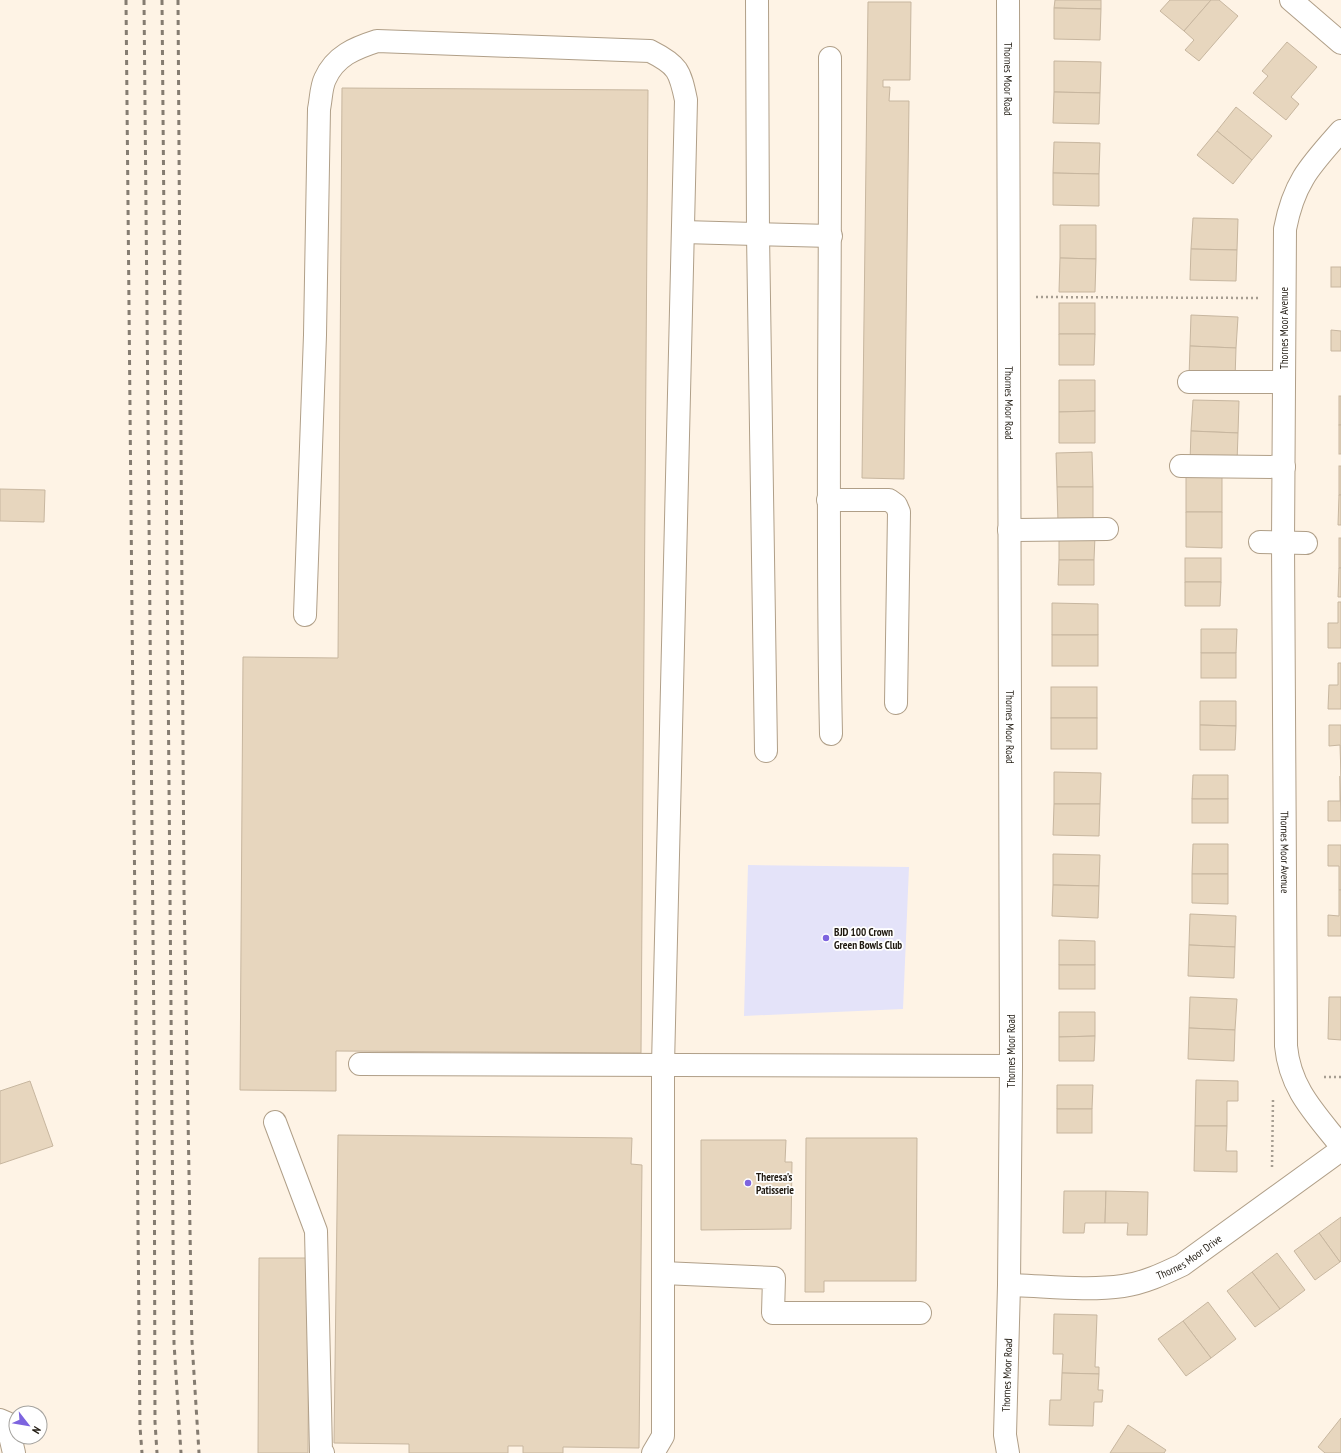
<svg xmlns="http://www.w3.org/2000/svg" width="1341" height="1453" viewBox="0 0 1341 1453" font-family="'PT Sans Narrow',sans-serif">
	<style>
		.green { fill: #e4e3f9 }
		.building { fill: #e7d6be; stroke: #c7b69f }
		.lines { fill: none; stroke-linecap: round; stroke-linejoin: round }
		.minor-casing { stroke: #b09f88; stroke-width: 24 }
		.path { stroke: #a69d91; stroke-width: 2.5; stroke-dasharray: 2 3; stroke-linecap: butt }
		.minor { stroke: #fff; stroke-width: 22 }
		.rail { stroke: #857c71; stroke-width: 3; stroke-dasharray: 5 5; stroke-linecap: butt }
		.poi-dot { fill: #7d64df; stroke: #fff; stroke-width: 1.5 }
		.labels { text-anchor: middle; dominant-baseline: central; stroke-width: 3.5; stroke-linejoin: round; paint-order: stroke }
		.street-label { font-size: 11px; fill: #1f1910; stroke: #fff }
		.poi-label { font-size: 11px; font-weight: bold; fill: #1f1910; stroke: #fff; text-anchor: start }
	</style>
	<rect width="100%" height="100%" fill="#fef3e5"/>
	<path class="green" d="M748,865L909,867L903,1009L744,1016Z"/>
	<g class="building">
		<path d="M1055,0H1101V9L1054,8Z"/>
		<path d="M1170,0H1211L1184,31L1160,11Z"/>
		<path d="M1211,0H1219L1238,16L1199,61L1185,50L1194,40L1184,31Z"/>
		<path d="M868,2H911L910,80H883V87H890L889,101H909L904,479L862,478Z"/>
		<path d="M1054,8L1101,9L1100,40L1054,39Z"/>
		<path d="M1287,42L1317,67L1291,97L1299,104L1286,120L1253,93L1268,76L1262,71Z"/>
		<path d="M1054,61L1101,62L1100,93L1054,92Z"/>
		<path d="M342,88L648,90L641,1053L336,1051V1091L240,1090L243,657L338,658Z"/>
		<path d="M1054,92L1100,93L1099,124L1053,123Z"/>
		<path d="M1236,107L1272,136L1252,160L1217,131Z"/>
		<path d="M1217,131L1252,160L1233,184L1197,155Z"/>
		<path d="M1054,142L1100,143L1099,174L1053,173Z"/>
		<path d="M1053,173L1099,174V206L1053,205Z"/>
		<path d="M1193,218L1238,219L1237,250L1191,249Z"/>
		<path d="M1060,225H1096V259L1060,258Z"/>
		<path d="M1191,249L1237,250L1236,281L1190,280Z"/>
		<path d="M1060,258L1096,259L1095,292H1059Z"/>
		<rect x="1331" y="267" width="10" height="20"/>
		<rect x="1059" y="303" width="36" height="31"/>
		<path d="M1191,315L1238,317L1236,348L1190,346Z"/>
		<path d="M1331,330L1341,331V351H1331Z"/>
		<path d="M1059,334H1095L1094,365H1059Z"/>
		<path d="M1190,346L1236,348L1235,379L1189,377Z"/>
		<path d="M1059,380H1095V411L1059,412Z"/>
		<rect x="1339" y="396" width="2" height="29"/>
		<path d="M1193,400L1239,401L1238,433L1191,431Z"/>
		<path d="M1095,411V443H1059V412Z"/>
		<rect x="1339" y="425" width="2" height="29"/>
		<path d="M1191,431L1238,433L1237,463L1190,462Z"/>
		<path d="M1092,452L1093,487H1057L1056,453Z"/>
		<rect x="1339" y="466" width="2" height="29"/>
		<rect x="1186" y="477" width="36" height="35"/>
		<path d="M1057,487H1093V521L1058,522Z"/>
		<path d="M0,489L45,490L44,522L0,521Z"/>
		<path d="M1339,495H1341V525H1338Z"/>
		<path d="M1186,512H1222V548L1186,547Z"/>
		<path d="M1059,536H1095L1094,560H1059Z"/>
		<rect x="1339" y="538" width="2" height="30"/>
		<rect x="1185" y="558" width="36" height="24"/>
		<path d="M1059,560H1094V585H1058Z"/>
		<path d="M1339,568H1341V597H1338Z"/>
		<path d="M1185,582H1221L1220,606H1185Z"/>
		<path d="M1338,602H1341V648H1328V623H1338Z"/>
		<path d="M1052,603L1098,604V635H1052Z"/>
		<path d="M1201,629H1237L1236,653H1201Z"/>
		<rect x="1052" y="635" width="46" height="31"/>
		<rect x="1201" y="653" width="35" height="25"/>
		<path d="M1338,663H1341V709H1328L1329,685H1338Z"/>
		<rect x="1051" y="687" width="46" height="31"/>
		<path d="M1200,701H1236V726L1200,725Z"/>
		<rect x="1051" y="718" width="46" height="31"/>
		<path d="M1200,725L1236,726L1235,750H1200Z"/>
		<path d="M1329,725H1341V776L1340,745L1329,746Z"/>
		<path d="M1054,772L1101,773L1100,804H1054Z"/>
		<path d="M1193,775H1228V799H1192Z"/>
		<path d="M1340,776L1341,821H1328V801H1340Z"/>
		<rect x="1192" y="799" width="36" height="24"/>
		<path d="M1054,804H1100L1099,836L1053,835Z"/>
		<path d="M1193,844H1228V874H1192Z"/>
		<path d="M1328,845H1341V890H1339V866H1328Z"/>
		<path d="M1053,854L1100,855L1099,886L1053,885Z"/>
		<path d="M1192,874H1228V904L1192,903Z"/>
		<path d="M1053,885L1099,886L1098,918L1052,916Z"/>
		<path d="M1339,890H1341V936H1328V915L1339,916Z"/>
		<path d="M1190,914L1236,916L1235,947L1189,945Z"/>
		<path d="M1059,940L1095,941V965H1059Z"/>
		<path d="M1189,945L1235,947L1234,978L1188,976Z"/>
		<rect x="1059" y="965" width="36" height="24"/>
		<path d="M1190,997L1237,999L1235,1030L1189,1028Z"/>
		<path d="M1329,997H1341V1040L1328,1039Z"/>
		<path d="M1059,1012H1095V1036L1059,1037Z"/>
		<path d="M1189,1028L1235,1030L1234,1061L1188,1059Z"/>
		<path d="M1095,1036L1094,1061H1059V1037Z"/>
		<path d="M1196,1080L1238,1081V1101H1227V1126H1195Z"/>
		<path d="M30,1081L53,1146L0,1164V1091Z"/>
		<path d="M1057,1085H1093L1092,1109H1057Z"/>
		<rect x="1057" y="1109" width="35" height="24"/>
		<path d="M1195,1126H1227L1226,1151H1237V1172L1194,1171Z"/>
		<path d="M338,1135L632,1138L631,1164L642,1165L639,1448L563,1447V1453H523V1446H508V1453H409V1444L334,1443Z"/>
		<path d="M806,1138H917L916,1281H824V1292H805Z"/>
		<path d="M701,1140H786L785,1162H792L791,1229L701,1230Z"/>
		<path d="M1064,1191H1106L1105,1223H1085L1084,1233H1063Z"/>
		<path d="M1106,1191L1148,1192L1147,1235H1127L1128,1223H1105Z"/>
		<path d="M1341,1217V1261L1340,1262L1319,1233Z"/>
		<path d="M1319,1233L1340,1262L1315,1280L1294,1251Z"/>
		<path d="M1277,1253L1305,1290L1280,1309L1252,1272Z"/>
		<path d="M259,1258H309L308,1453H258Z"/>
		<path d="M1252,1272L1280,1309L1255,1327L1227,1291Z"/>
		<path d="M1208,1302L1236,1339L1211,1358L1183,1321Z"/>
		<path d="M1054,1314L1097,1315L1095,1367H1099V1374L1062,1373L1063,1354H1053Z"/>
		<path d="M1183,1321L1211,1358L1186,1376L1158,1339Z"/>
		<path d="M1062,1373L1099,1374L1098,1390H1103L1102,1402H1094L1093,1426L1049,1425L1050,1400H1061Z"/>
		<path d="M1341,1418V1453H1325L1318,1447Z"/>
		<path d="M1128,1425L1166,1450L1164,1453H1110Z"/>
	</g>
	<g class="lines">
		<defs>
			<g id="minor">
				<path d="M757,0L758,234L766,751"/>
				<path id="s1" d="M1008,0L1011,1066L1009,1285L1005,1435L1008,1453"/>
				<path d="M1291,0L1341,43"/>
				<path d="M830,58C831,283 826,509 831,734"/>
				<path id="s2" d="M1341,131C1310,166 1294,182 1285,229L1283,542L1286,1046C1290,1089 1315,1113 1341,1146"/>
				<path d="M683,232L831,236"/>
				<path d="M1189,382H1284"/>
				<path d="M1181,466L1284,467"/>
				<path d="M828,500H889L896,505L899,512L896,703"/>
				<path d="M1009,530L1107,529"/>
				<path d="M1260,542L1306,543"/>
				<path d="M305,615L315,335L319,109C321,100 321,87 325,79C335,56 355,48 377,41L650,51C678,65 680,71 686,100L663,1065V1436L653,1453"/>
				<path d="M360,1064L1011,1066"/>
				<path d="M275,1122L316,1231L321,1452L323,1453"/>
				<path d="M663,1273L774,1278L773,1313H920"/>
				<path id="s3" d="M1009,1285C1047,1286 1086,1291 1123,1286C1144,1283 1163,1274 1182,1265L1341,1150"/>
				<path d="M0,1420L7,1423L14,1453"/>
			</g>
		</defs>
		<use href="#minor" class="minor-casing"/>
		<g class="path">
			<path d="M1036,297L1259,298"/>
			<path d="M1324,1077H1341"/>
			<path d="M1272,1167L1273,1100"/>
		</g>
		<use href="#minor" class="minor"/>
		<g class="rail">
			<path d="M126,0L140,1427L142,1453"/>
			<path d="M144,0L154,1038L155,1422L157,1453"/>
			<path d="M162,0L174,1343L181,1453"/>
			<path d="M178,0L184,891L192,1342L199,1453"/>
		</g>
	</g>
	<g class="poi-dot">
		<circle cx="826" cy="938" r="4"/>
		<circle cx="748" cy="1183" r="4"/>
	</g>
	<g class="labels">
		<g class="street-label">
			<text stroke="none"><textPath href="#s1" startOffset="79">Thornes Moor Road</textPath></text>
			<text transform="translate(1284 328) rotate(-90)">Thornes Moor Avenue</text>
			<text stroke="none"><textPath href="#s1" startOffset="403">Thornes Moor Road</textPath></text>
			<text stroke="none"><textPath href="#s1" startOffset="727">Thornes Moor Road</textPath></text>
			<text stroke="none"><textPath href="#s2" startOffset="738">Thornes Moor Avenue</textPath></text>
			<text transform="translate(1011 1051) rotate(-90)">Thornes Moor Road</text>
			<text stroke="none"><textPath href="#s3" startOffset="187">Thornes Moor Drive</textPath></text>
			<text transform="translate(1007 1375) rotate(-88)">Thornes Moor Road</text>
		</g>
		<g class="poi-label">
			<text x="834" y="932">BJD 100 Crown<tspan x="834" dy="13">Green Bowls Club</tspan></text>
			<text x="756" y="1177">Theresa's<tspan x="756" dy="13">Patisserie</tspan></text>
		</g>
	</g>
	<g transform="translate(28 1425) rotate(121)"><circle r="19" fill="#ffffff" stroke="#a5a39f"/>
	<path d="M0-3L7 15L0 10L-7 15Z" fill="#7d64df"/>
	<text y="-6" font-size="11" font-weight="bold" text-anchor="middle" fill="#1f1910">N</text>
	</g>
</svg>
